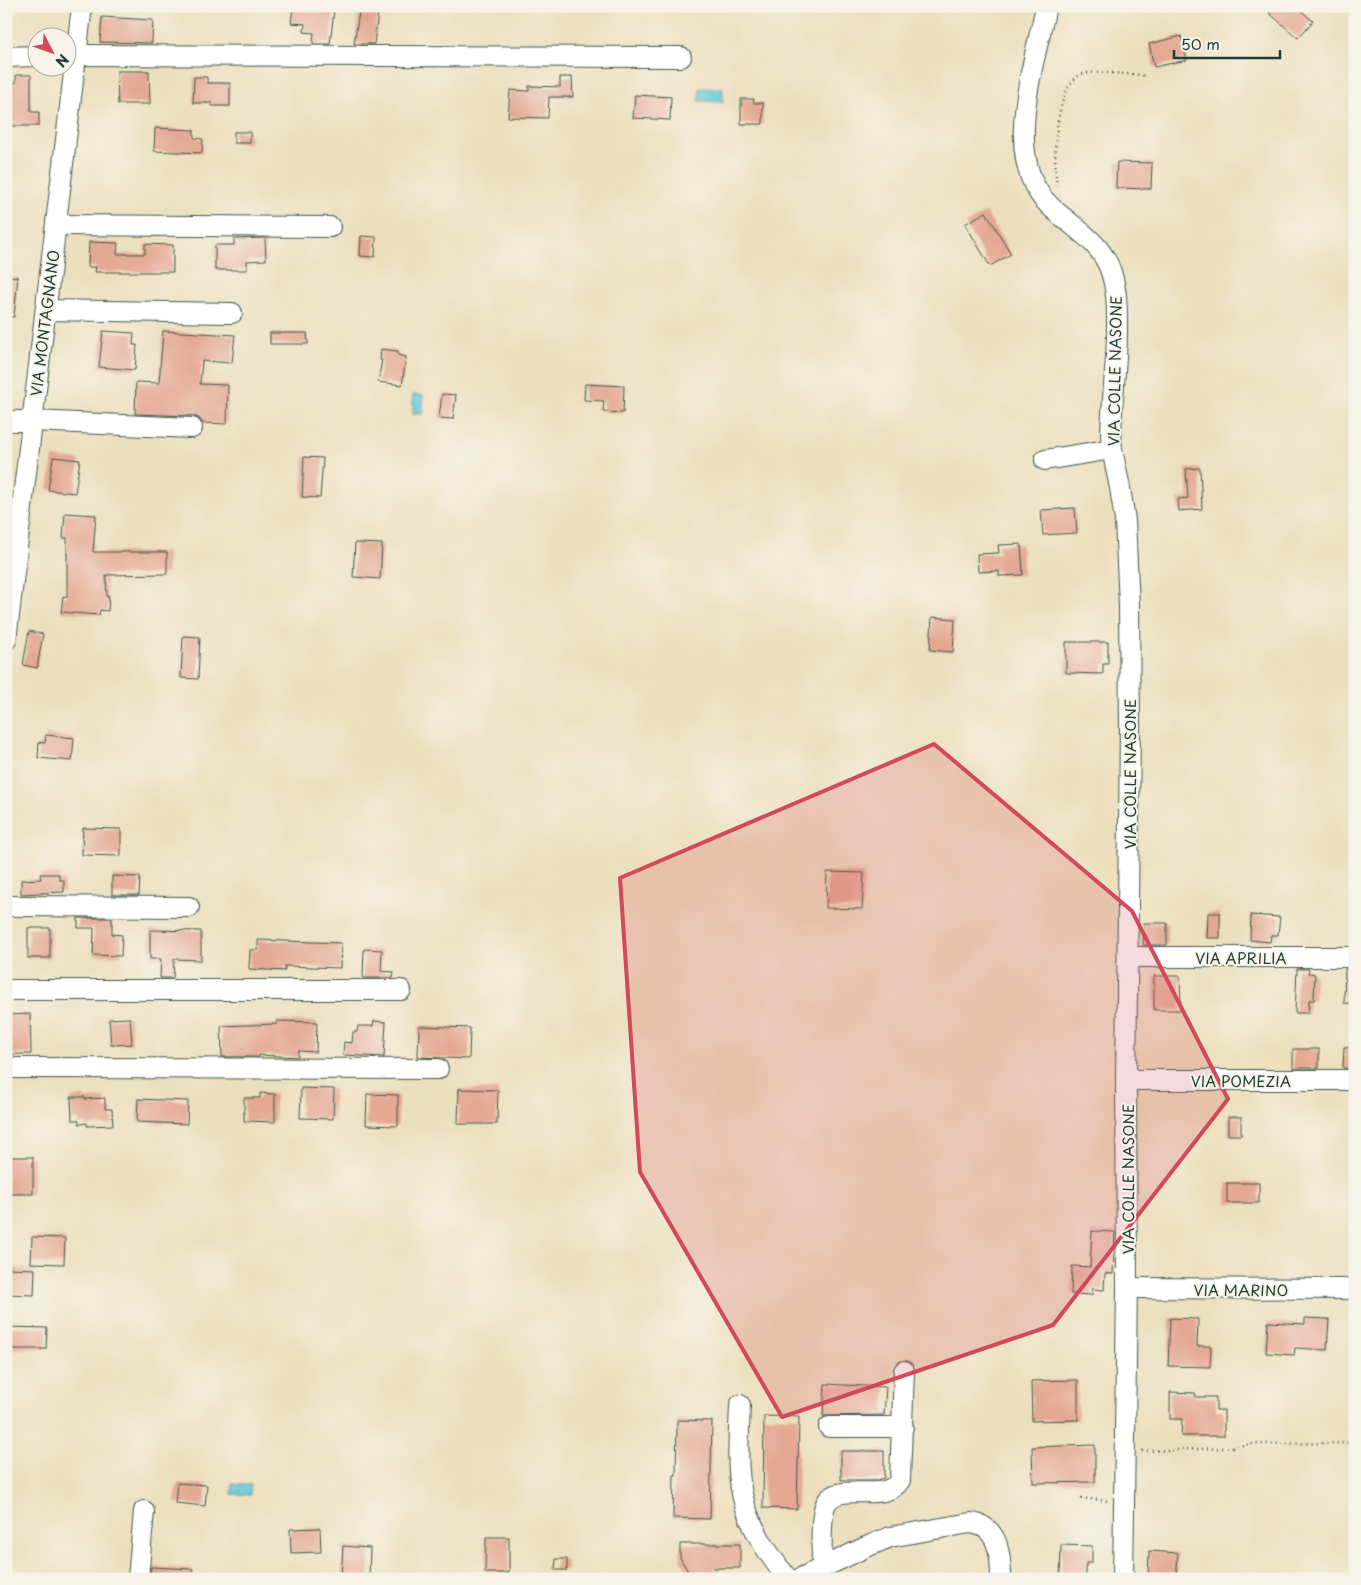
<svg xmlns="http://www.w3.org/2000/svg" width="1361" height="1585" viewBox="0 0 1361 1585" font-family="'Playpen Sans',sans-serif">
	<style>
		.water { fill: #5bc6d5; stroke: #3d8284 }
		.building { fill: #e4a893 }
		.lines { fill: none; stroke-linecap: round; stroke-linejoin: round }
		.minor-casing { stroke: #3e5549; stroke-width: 22 }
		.path { stroke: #3e5549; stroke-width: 2.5; stroke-dasharray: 1 4; stroke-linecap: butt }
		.minor { stroke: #fff; stroke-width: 20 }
		.marked { fill: #d1495b; fill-opacity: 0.2; stroke: #d1495b; stroke-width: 4; stroke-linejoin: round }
		.labels { text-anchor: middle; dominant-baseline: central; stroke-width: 4; stroke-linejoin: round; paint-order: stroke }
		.street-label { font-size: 15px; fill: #1f3d34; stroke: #f7f3e8 }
	</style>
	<rect width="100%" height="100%" fill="#f7f3e8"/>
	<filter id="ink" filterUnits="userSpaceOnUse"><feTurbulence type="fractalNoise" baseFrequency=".02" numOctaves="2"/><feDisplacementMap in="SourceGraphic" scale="10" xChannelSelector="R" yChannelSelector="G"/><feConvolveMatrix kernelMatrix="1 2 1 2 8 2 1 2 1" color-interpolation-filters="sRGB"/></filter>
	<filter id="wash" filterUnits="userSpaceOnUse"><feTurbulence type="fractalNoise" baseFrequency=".0096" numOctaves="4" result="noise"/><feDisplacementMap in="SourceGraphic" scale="20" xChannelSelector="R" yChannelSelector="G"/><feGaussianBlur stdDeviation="1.12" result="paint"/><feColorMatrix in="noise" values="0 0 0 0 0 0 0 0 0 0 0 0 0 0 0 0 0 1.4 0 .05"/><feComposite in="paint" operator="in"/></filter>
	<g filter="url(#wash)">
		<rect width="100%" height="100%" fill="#ecdfbd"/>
		<g class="water">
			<path d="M700,88L723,89V102L699,101Z"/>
			<rect x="413" y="395" width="10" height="19"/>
			<path d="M232,1484L251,1485L250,1495L232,1494Z"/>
		</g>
		<g id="blocks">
			<g class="building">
				<path d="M293,6H324V9L334,10L330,44H313L314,33L304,32L305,24L291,23Z"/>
				<path d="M360,6H379L374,44H354Z"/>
				<path d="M1274,6H1296L1313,21L1298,38L1269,13Z"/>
				<path d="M102,17L153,20L152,43L100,42Z"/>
				<path d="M1181,36L1187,60L1154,67L1149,44Z"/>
				<path d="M117,71H149L150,104H118Z"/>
				<path d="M16,75H31V112H39V126H6V83H16Z"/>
				<path d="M194,77H207V83H230V106H212V103H193Z"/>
				<path d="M560,77H572L573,97H549L548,118L508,117L510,90L529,91V86L560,87Z"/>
				<path d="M635,95L671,97L670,120L633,118Z"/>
				<path d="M741,99H754V103H763V124H741Z"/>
				<path d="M155,128L194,130V138L203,139L202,153L154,151Z"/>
				<rect x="234" y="132" width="16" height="11"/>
				<path d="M1117,162L1152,163L1151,189L1116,188Z"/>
				<path d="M986,212L1011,254L990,266L965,224Z"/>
				<path d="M361,236L376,237L375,257L360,256Z"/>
				<path d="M265,238L266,260L247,261V270H215V245H234V239Z"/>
				<path d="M89,242L118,243L117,254H145V244L173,245V272H95L96,267H88Z"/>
				<path d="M6,276L18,277L14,317H6Z"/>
				<path d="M103,331L134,333L133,345H137L135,370L99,367Z"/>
				<path d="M163,331L235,335L232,363L202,361L200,384L228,385L227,424L203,423L199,418L193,416L135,414L136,382L159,383Z"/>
				<path d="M270,333H307L308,344H270Z"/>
				<path d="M381,349L398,351V355L406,357L402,385L378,382L382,360H380Z"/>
				<path d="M585,384L624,386L623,413L603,412L604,401L584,400Z"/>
				<path d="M442,394L456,395L453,419L439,418Z"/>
				<path d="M53,457L80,460L75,493L48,490Z"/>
				<path d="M304,457L323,458L320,498L302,497Z"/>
				<path d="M1200,468L1202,509L1179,511L1178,499L1188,498L1186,469Z"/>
				<path d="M1075,508L1077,533L1043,535L1041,510Z"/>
				<path d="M65,513L96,515L93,552H167V574L106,575L107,597H109L108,611L100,610L99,615L61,612L63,596L67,597V538H63Z"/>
				<path d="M355,543L382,544L380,579L353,577Z"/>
				<path d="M1021,544L1023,575L999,576V571L978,572L977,554L999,553L998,545Z"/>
				<path d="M932,617L955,619L953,652L930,650Z"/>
				<path d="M29,631L43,634L37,668L23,665Z"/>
				<path d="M183,636L200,637L198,679L181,678Z"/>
				<path d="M1066,642H1108V664H1103V674L1066,673Z"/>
				<path d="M46,735L74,738L72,761L38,758L39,742L45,743Z"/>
				<path d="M83,828L121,829V856L82,855Z"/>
				<path d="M827,872L864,873L862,909L826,908Z"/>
				<path d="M40,874H59V880H64V892L21,894V880L41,879Z"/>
				<path d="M112,876L140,877L139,895H112Z"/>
				<path d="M1208,913H1220V938H1207Z"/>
				<path d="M1251,915L1280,917L1278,935H1271L1270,942L1250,940Z"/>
				<path d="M78,918H112V934L122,935L121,956L93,955L94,928H78Z"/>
				<path d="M1144,923H1167V945H1143Z"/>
				<rect x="28" y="928" width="22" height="30"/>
				<path d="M150,930L201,931V960L174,959L173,978H160L161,959H150Z"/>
				<path d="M258,940L341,943L340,968L285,966V971L249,969L250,950H258Z"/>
				<path d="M364,949L382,950L381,971L394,972L393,978H363Z"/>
				<path d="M1297,969H1309L1308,973L1315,974L1314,1000H1309L1308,1013H1295Z"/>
				<path d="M1345,969H1355V1004L1344,1003Z"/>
				<path d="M1154,976H1180L1181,1010H1154Z"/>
				<path d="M30,1014L31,1054H6V1015Z"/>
				<path d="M130,1018L132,1044L111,1045L109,1019Z"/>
				<path d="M277,1021L317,1022L316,1052L298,1051V1057L259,1055V1057H222L221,1026L277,1024Z"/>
				<path d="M374,1021L386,1022L384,1057L343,1055L344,1042L352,1043L353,1032H357L358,1026H373Z"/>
				<path d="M419,1026L470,1028L469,1059L418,1057Z"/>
				<path d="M1344,1047H1355V1068H1343Z"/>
				<rect x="1293" y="1049" width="26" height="19"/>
				<path d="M301,1088L334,1089L333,1119L300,1118Z"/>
				<path d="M459,1089L498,1090L497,1124H458Z"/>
				<path d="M260,1093L275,1094V1122L244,1121V1098H260Z"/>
				<path d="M367,1094L398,1095V1126L366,1125Z"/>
				<path d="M71,1097H85V1099L105,1098V1109H112L113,1125L87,1126V1123L79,1124V1120H72Z"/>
				<path d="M138,1099L188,1101L187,1124L137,1122Z"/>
				<rect x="1228" y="1117" width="13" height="18"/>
				<rect x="6" y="1157" width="27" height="37"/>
				<rect x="1227" y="1183" width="32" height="20"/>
				<path d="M1092,1231L1115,1232L1113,1274L1105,1273L1104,1290L1092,1289V1295L1071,1294L1072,1266L1090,1267Z"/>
				<path d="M32,1237L65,1238L64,1264L31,1263Z"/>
				<path d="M6,1268L35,1269L34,1295L6,1294Z"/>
				<path d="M1170,1318L1198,1319L1197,1346H1211L1210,1367L1168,1366Z"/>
				<path d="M1305,1318L1329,1319L1327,1350L1295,1348L1294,1355L1266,1353L1268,1322L1305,1324Z"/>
				<path d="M6,1327L47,1328L46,1349H6Z"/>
				<path d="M1078,1380V1420L1032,1421L1031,1381Z"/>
				<path d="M825,1384L886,1387L884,1415L823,1416Z"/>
				<path d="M1170,1392L1195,1393L1196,1397H1216V1410H1224V1436H1181L1182,1419H1170Z"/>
				<path d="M764,1416L799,1417L797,1509L763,1508Z"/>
				<path d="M677,1420L712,1421L710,1519L673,1518L674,1475H676Z"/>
				<path d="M1095,1445V1482L1033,1483L1032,1447Z"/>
				<path d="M841,1451H884V1478L876,1480H841Z"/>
				<path d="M177,1483L207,1485L205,1506L175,1503Z"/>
				<path d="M320,1528L321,1552L291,1553L290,1529Z"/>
				<path d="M486,1537H509V1573H485Z"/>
				<path d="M680,1544H740V1568H713L720,1579H693L680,1558Z"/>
				<path d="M1061,1545L1092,1546V1563H1086V1579H1060Z"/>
				<path d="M343,1546L370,1548L369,1579H341Z"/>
				<path d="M1149,1551L1178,1553L1176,1579H1148Z"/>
				<path d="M556,1559H567V1570H555Z"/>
				<path d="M151,1567L193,1569V1579H150Z"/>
			</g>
		</g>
	</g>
	<g filter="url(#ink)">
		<use href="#blocks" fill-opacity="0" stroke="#3e5549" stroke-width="1"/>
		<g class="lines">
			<defs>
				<g id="minor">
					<path d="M1046,6C1035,63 1000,160 1050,206C1072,227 1101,241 1111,272C1118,293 1117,314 1117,336C1116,369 1112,401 1111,434L1112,449L1120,488L1125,520L1129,606L1130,729L1126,1080L1127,1288L1123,1579"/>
					<path d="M68,55L681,57"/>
					<path d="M6,57L38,56"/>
					<path d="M56,225L330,227"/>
					<path d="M46,310L232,313"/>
					<path d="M6,421H32L192,428"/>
					<path d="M1045,460L1112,449"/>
					<path d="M6,640L82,6"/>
					<path d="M6,906L189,907"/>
					<path d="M1128,957H1355"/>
					<path d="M6,990H401"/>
					<path d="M6,1068L438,1069"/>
					<path d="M1126,1080H1355"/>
					<path d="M1127,1288L1355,1289"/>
					<path d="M740,1405C739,1435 736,1465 742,1494C749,1526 768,1554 788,1579"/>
					<path d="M829,1427H903"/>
					<path d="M822,1568C822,1552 820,1520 825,1506C835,1478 886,1506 900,1480L904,1371"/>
					<path d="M138,1579L144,1511"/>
					<path d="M799,1579L866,1547L890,1537L970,1523C999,1525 1001,1556 1001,1579"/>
				</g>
			</defs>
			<use href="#minor" class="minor-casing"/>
			<g class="path">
				<path d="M1057,186C1053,161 1054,83 1083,74C1092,71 1135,74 1146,76"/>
				<path d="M1142,1451L1224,1448L1251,1444L1355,1443"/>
				<path d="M1081,1498L1109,1501"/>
			</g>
			<use href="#minor" class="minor"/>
		</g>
	</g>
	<path class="marked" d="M934,744L1132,911L1228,1099L1053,1325L782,1417L640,1172L620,878Z"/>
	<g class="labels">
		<g class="street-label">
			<text transform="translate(44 323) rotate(-83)">VIA MONTAGNANO</text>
			<text transform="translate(1114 371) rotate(-89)">VIA COLLE NASONE</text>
			<text transform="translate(1129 774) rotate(-90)">VIA COLLE NASONE</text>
			<text x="1241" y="957">VIA APRILIA</text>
			<text x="1241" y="1080">VIA POMEZIA</text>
			<text transform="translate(1127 1179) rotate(-90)">VIA COLLE NASONE</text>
			<text x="1241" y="1289">VIA MARINO</text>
		</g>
	</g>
	<rect width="1361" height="1585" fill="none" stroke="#f7f3e8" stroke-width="25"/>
	<g transform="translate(52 52) rotate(131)"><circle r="24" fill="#f7f3e8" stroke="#a1aaa0"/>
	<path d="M0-4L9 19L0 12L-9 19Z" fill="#d1495b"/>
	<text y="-8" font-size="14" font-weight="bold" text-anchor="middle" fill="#1f3d34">N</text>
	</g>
	<path d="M1174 50v8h106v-8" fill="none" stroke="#1f3d34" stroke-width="2.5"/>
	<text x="1181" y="50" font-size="15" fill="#1f3d34" stroke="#f7f3e8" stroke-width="4" paint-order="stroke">50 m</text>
</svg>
